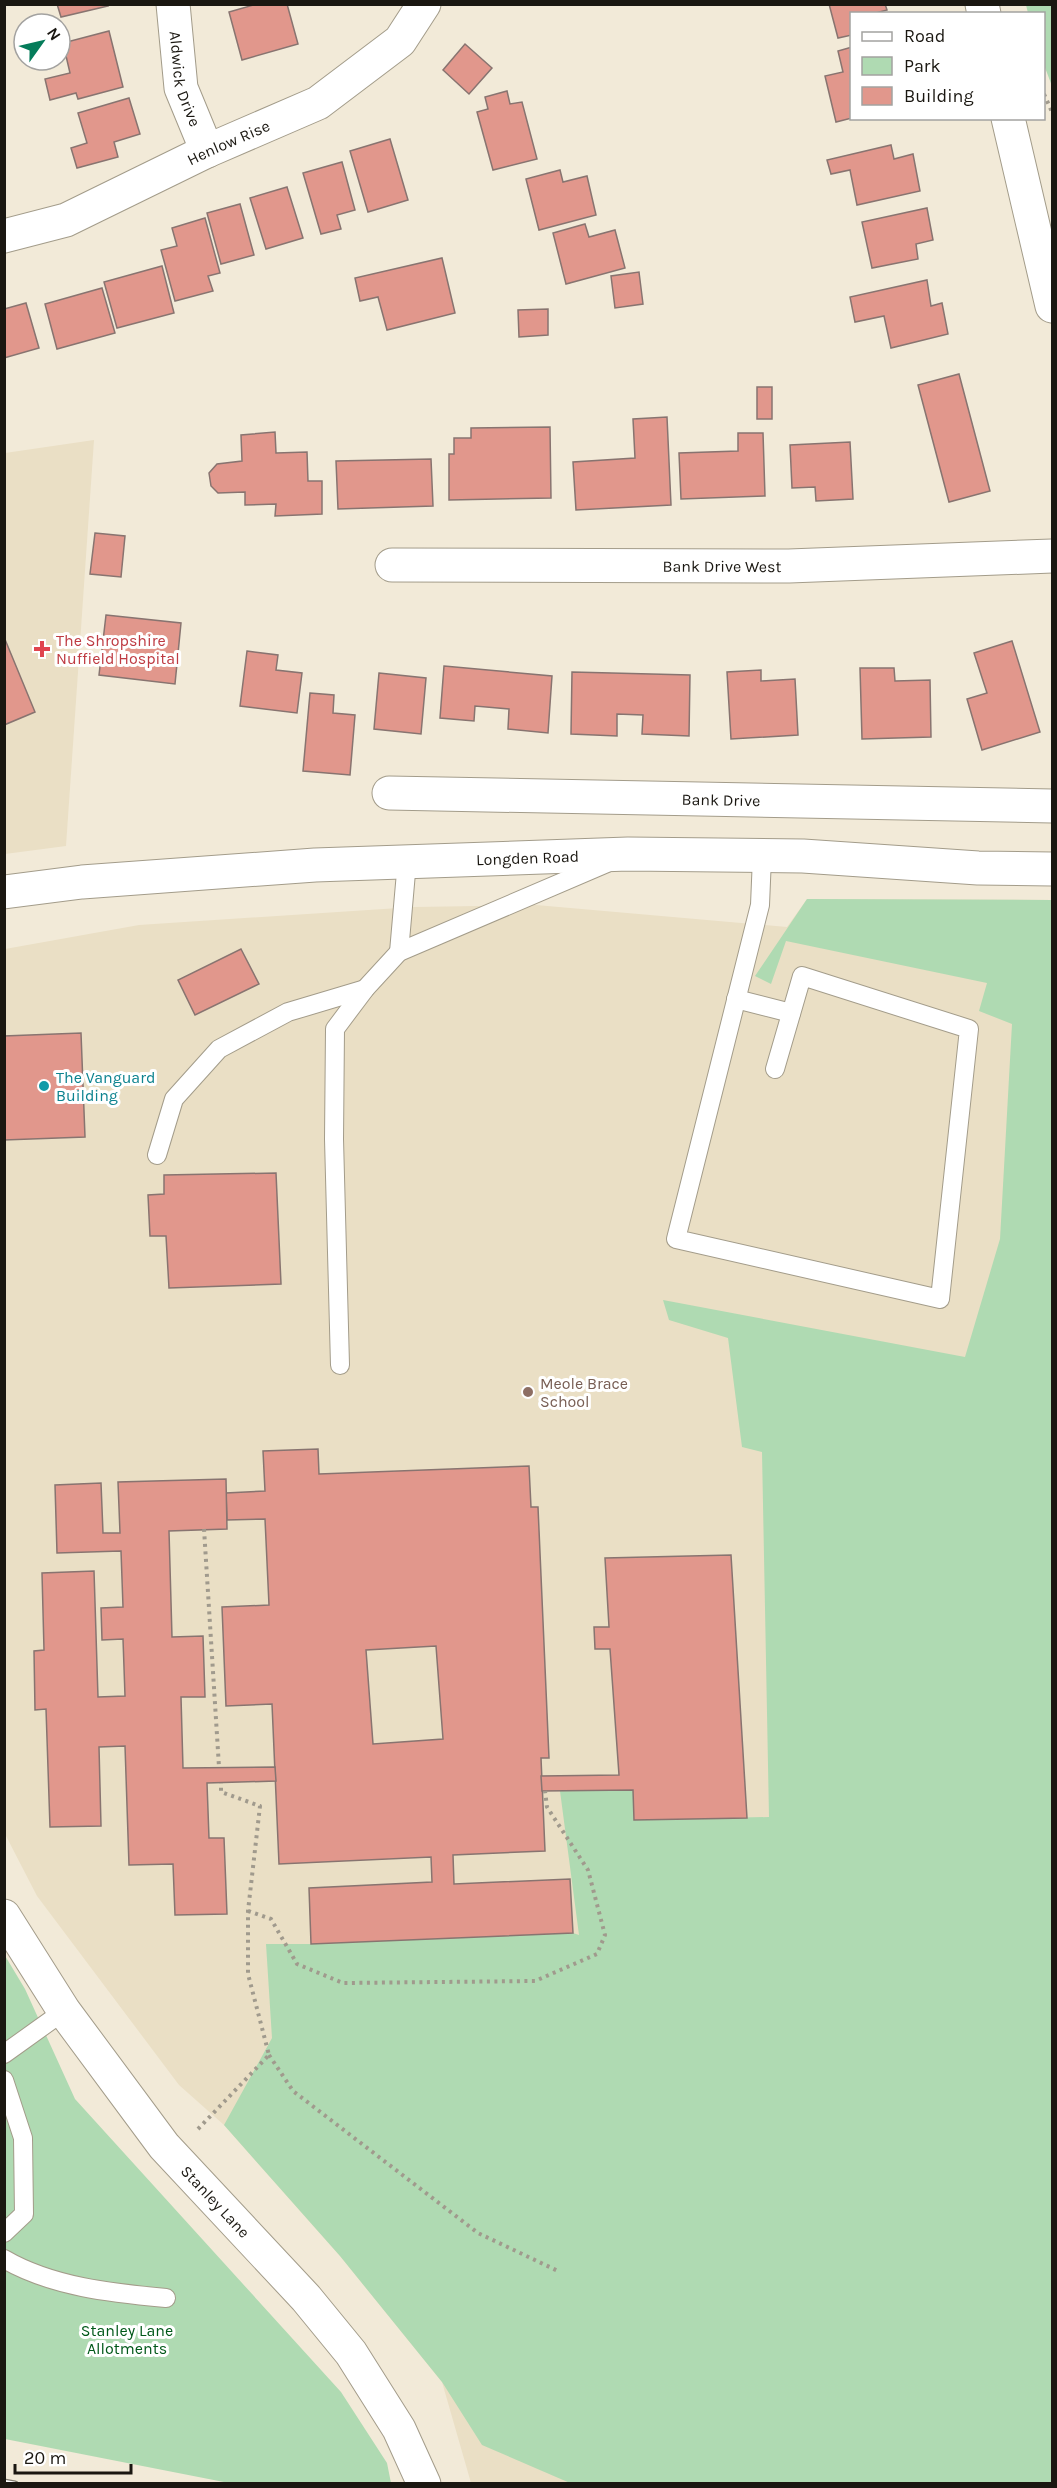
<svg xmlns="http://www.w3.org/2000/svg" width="1057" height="2488" viewBox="0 0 1057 2488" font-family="Karla,sans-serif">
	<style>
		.built { fill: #eadfc5 }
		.green { fill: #afdab2 }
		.building { fill: #e1978c; stroke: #887470; stroke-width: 1.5; fill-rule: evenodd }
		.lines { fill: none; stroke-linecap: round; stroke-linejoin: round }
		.service-casing { stroke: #a39c8a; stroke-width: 20 }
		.minor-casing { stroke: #a39c8a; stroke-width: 35 }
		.tertiary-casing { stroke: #a39c8a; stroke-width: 35 }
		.path { stroke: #a09a8d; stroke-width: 4; stroke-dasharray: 3 4.5; stroke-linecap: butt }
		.service { stroke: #fff; stroke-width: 18 }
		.minor { stroke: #fff; stroke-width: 33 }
		.tertiary { stroke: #fff; stroke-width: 33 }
		.rail-casing { stroke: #827d71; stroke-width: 7 }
		.rail { stroke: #fff; stroke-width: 4.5; stroke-dasharray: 14; stroke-linecap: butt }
		.health-dot { fill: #e0444e; stroke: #fff; stroke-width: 2 }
		.culture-dot { fill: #0f9aa8; stroke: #fff; stroke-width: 2 }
		.education-dot { fill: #8d6e63; stroke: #fff; stroke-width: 2 }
		.labels { text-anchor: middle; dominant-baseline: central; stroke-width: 6; stroke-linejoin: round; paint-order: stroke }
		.street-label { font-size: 16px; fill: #1a1711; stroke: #fff }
		.health-label { font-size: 16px; fill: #be3a42; stroke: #fff; text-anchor: start }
		.culture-label { font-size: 16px; fill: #0d838f; stroke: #fff; text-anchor: start }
		.education-label { font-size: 16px; fill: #785e54; stroke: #fff; text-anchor: start }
		.park-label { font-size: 16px; fill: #005819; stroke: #fff }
	</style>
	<rect width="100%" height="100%" fill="#f2ead8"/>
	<g class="built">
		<path d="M94,440L66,846L5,854V453Z"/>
		<path d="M807,899L1052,900V2483H471L442,2382L340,2256L224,2125L179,2085L37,1896L5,1834V949L139,925L414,907L536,905L787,927Z"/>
	</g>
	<g class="green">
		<path d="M1026,5H1052V86L1044,65V14L1028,13Z"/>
		<path d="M807,899L1052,900V2483H570L482,2445L442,2382L340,2256L224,2125L272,2038L266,1944H311L573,1933L579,1935L560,1791L633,1790L634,1820L769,1817L762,1452L742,1447L728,1338L669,1320L663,1300L965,1357L1000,1239L1012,1024L979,1011L987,983L786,941L771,984L755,976Z"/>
		<path d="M4,1954L25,1989L75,2099L341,2392L387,2463L391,2483H229L5,2439Z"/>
	</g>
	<g class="building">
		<path d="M57,4H107L108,6L61,17Z"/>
		<path d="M257,4H287L298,44L242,60L229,12Z"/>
		<path d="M829,4H885L887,10L872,14H852V35L838,38Z"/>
		<path d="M109,31L123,87L78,99L76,93L50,100L45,79L70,73L63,43Z"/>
		<path d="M465,44L492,68L469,94L443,70Z"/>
		<path d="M852,47V118L836,122L825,76L843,72L838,51Z"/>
		<path d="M507,91L510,104L522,102L537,159L493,170L477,112L488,109L485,97Z"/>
		<path d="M129,98L140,134L114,142L118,157L77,168L71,148L87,143L78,113Z"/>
		<path d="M390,139L408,200L368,212L350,151Z"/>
		<path d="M891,145L894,159L913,154L920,191L857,205L850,170L831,174L827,160Z"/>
		<path d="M342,162L355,210L337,215L341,229L321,234L303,173Z"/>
		<path d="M560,170L563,182L587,176L596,215L539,230L526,179Z"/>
		<path d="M287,187L303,238L266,249L250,198Z"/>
		<path d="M240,204L254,255L221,264L207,213Z"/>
		<path d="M927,208L933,240L916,244L918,259L872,268L862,222Z"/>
		<path d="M205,218L220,273L208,276L213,291L175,301L161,250L177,246L172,228Z"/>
		<path d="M585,224L589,237L615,230L625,268L566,284L553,233Z"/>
		<path d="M442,258L455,313L387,330L378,297L360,301L355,278Z"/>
		<path d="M162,266L174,313L117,328L104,282Z"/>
		<path d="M639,272L643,304L615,308L611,276Z"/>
		<path d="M927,280L931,306L942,303L948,334L891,348L884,316L855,322L850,297Z"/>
		<path d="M102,288L115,333L57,349L45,304Z"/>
		<path d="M26,303L39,348L4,358V309Z"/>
		<path d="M548,309V335L519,337L518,310Z"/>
		<path d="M959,374L990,491L949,502L918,385Z"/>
		<rect x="757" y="387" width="15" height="32"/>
		<path d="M667,417L671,505L576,510L573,462L635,458L633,419Z"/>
		<path d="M550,427L551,498L449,500V454H454V438H471V428Z"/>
		<path d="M275,432L276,453L307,452L308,481H322V514L275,516L276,504L245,505V492L218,493L211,486L209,473L217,464L242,461L241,435Z"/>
		<path d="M738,433H763L765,496L681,499L679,453L738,451Z"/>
		<path d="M850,442L853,499L816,501L815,487L792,488L790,445Z"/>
		<path d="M431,459L433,506L338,509L336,461Z"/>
		<path d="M95,533L125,536L121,577L90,574Z"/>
		<path d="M106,615L181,623L175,684L99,675Z"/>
		<path d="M4,637L35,712L4,725Z"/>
		<path d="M1012,641L1040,732L982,750L967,699L987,693L974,653Z"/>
		<path d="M247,651L278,655L276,670L302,673L297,713L240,706Z"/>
		<path d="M444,666L552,676L548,733L508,729L509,709L475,706L474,721L440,718Z"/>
		<path d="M860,668H894L895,681L930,680L931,737L862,739Z"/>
		<path d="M761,670V681L795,679L798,735L731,739L727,672Z"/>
		<path d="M572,672L690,675L689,736L642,734L643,715L617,714V736L571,734Z"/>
		<path d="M379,673L426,678L421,734L374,729Z"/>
		<path d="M310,693L334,695L333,713L355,715L350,775L303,771Z"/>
		<path d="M241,949L259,984L195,1015L178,980Z"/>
		<path d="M81,1033L85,1137L4,1140V1036Z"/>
		<path d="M276,1173L281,1284L169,1288L166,1236H150L148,1195L164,1194V1175Z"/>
		<path d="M318,1449L319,1474L529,1466L531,1507H538L549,1758H541L545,1851L453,1855L454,1884L570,1879L573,1933L311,1944L309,1888L432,1882L431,1857L279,1864L272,1704L226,1706L222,1607L269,1605L265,1519L227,1520L226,1493L265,1491L263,1451ZM436,1646L443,1739L373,1744L366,1650Z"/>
		<path d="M226,1479L227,1529L169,1531L172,1637L203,1636L205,1697H181L183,1768L275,1767L276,1781L207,1783L209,1838H224L227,1914L175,1915L173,1864L129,1865L125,1746L99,1747L101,1826L50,1827L46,1709L35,1710L34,1651L44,1650L42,1573L94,1571L98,1697L125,1696L123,1639L102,1640L101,1608L123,1607L121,1551L57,1553L55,1485L101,1483L103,1533H120L118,1482Z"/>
		<path d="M731,1555L747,1818L634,1820L633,1790L542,1791L541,1776L619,1775L610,1649H595L594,1627H609L605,1558Z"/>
	</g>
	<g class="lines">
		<defs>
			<g id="service">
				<path d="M762,857L760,905L676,1239L940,1299L969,1029L802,976L775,1069"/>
				<path d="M399,952L407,861"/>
				<path d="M736,999L791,1013"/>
				<path d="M157,1155L174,1099L219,1049L288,1012L365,989"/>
				<path d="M340,1365L334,1139L335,1029L365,989L399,952L607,863"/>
				<path d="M4,2054L64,2011"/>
				<path d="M4,2080L23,2138L24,2214L4,2233"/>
				<path d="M4,2259C52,2287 112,2293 166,2298"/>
			</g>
			<g id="minor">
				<path id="s1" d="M173,4L181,88L207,151"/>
				<path id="s2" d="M4,236L66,220L207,151L318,103L400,41L424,4"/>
				<path id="s3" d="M392,565L789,566L1052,556"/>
				<path id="s4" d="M389,793L1052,806"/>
				<path id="s5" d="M4,1916L64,2011L164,2146L306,2298L351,2353L399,2429L424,2484"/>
			</g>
			<g id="tertiary">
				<path d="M982,4L984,14"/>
				<path d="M1008,118L1052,306"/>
				<path id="s6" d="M4,892L82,882L315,865L628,854L803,856L978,868L1052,869"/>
			</g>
		</defs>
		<use href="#service" class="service-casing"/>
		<use href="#minor" class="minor-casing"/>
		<use href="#tertiary" class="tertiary-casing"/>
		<g class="path">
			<path d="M1044,94L1052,112"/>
			<path d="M204,1529L219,1767"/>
			<path d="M248,1911L271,1919L297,1964L343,1983L535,1981L597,1954L605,1935L588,1870L547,1807L545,1791"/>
			<path d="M269,2055L293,2091L478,2233L558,2271"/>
			<path d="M198,2129L269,2055L248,1974V1911L260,1806L221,1792V1783"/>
		</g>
		<use href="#service" class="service"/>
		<use href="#minor" class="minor"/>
		<use href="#tertiary" class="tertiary"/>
		<defs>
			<path id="rail" d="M4,2482L15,2484"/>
		</defs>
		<use href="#rail" class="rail-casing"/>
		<use href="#rail" class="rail"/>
	</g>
	<path class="health-dot" d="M39 640h6v6h6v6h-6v6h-6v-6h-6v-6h6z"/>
	<circle class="culture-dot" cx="44" cy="1086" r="6"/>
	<circle class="education-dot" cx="528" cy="1392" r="6"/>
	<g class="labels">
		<g class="street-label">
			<text stroke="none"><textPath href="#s1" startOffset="76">Aldwick Drive</textPath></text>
			<text stroke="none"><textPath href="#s2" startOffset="244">Henlow Rise</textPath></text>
			<text stroke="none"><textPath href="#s3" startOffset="330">Bank Drive West</textPath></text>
			<text stroke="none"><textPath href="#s4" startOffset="332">Bank Drive</textPath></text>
			<text stroke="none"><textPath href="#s6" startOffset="525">Longden Road</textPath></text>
			<text stroke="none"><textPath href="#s5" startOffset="356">Stanley Lane</textPath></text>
		</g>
		<g class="health-label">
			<text x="56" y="640">The Shropshire<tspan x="56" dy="18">Nuffield Hospital</tspan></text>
		</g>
		<g class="culture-label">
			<text x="56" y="1077">The Vanguard<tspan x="56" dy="18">Building</tspan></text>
		</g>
		<g class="education-label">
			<text x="540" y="1383">Meole Brace<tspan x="540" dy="18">School</tspan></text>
		</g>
		<g class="park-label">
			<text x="127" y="2330">Stanley Lane<tspan x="127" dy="18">Allotments</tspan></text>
		</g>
	</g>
	<rect width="1057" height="2488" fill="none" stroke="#1a1711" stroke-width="12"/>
	<rect x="850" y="12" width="195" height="108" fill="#ffffff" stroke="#a3a2a0" stroke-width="1.5"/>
	<rect x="862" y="32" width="30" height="9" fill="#ffffff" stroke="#a3a2a0" stroke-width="1.5"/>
	<text x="904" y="42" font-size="18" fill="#1a1711">Road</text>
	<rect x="862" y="57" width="30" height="18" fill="#afdab2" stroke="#a3a2a0" stroke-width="1.5"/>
	<text x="904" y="72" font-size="18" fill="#1a1711">Park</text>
	<rect x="862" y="87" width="30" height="18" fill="#e1978c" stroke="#a3a2a0" stroke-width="1.5"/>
	<text x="904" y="102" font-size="18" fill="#1a1711">Building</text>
	<g transform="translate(42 42) rotate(56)"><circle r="28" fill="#ffffff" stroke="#a3a2a0" stroke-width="1.5"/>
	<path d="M0-4.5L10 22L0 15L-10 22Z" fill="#057c5a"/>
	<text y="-9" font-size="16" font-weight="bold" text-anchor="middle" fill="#1a1711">N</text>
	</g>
	<path d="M15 2464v9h116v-9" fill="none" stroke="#1a1711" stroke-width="3"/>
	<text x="24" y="2464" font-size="18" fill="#1a1711" stroke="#ffffff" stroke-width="4.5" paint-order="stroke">20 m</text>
</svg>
